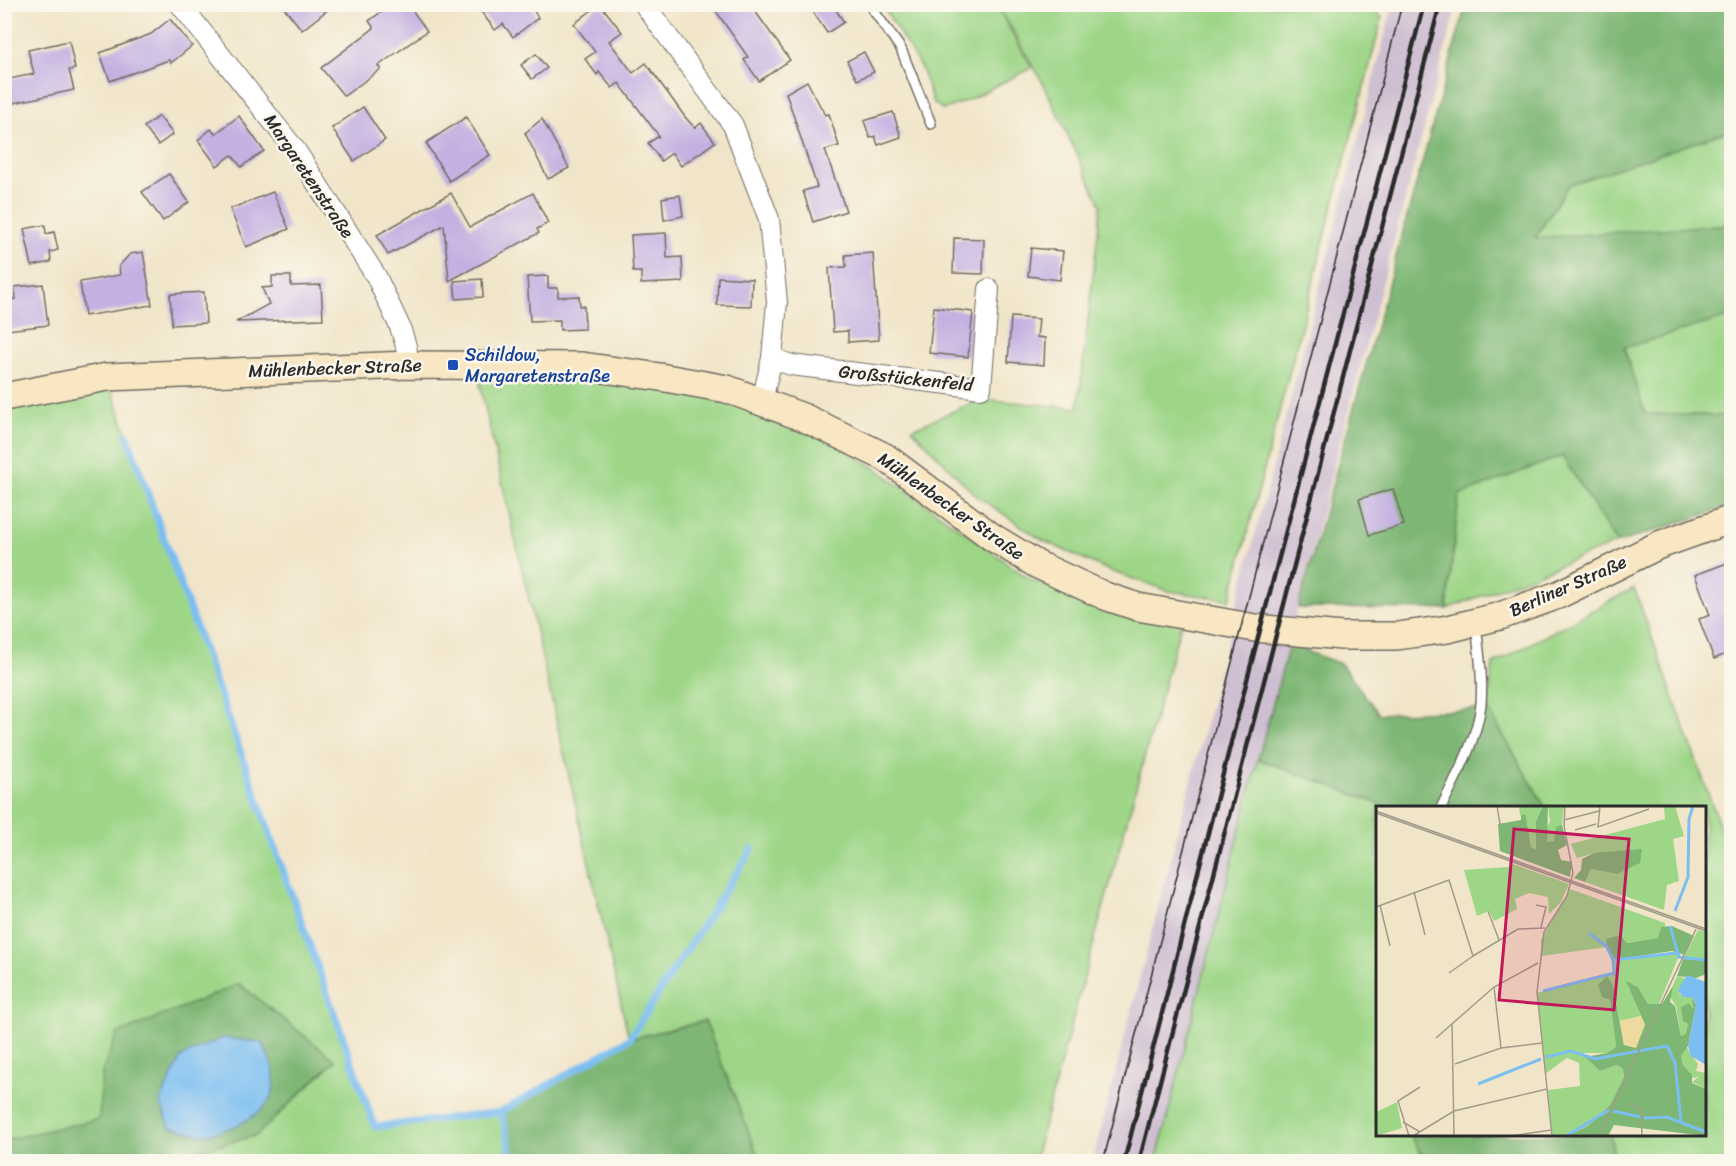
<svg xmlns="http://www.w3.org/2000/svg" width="1736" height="1166" viewBox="0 0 1736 1166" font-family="Sriracha,sans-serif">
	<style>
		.industrial { fill: #cebed1 }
		.green { fill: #9ed688; stroke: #64805a; stroke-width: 1.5 }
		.forest { fill: #7eb774; stroke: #547150; stroke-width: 1.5 }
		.water { fill: #7bbef1; stroke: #53748e; stroke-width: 1.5 }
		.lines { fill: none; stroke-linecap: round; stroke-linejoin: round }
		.stream { stroke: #7bbef1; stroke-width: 7 }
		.building { fill: #c4b0e1 }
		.lane-casing { stroke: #706c62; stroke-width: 12 }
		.street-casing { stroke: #706c62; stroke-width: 22 }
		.secondary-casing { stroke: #706c62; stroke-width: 30 }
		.lane { stroke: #fff; stroke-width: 9 }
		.street { stroke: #fff; stroke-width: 20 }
		.secondary { stroke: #f9e7c3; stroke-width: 27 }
		.tram { stroke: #2b2b2b; stroke-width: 1.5 }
		.rail { stroke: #2b2b2b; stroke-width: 4.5 }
		.transit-dot { fill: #1a4fb4; stroke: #fbf7ec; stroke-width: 2 }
		.labels { text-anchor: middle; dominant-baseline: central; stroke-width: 5; stroke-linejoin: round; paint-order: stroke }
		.street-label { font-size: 18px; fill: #2b2b2b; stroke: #fbf7ec }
		.transit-label { font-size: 18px; fill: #164399; stroke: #fbf7ec; text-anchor: start }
		.inset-river { fill: none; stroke: #7bbef1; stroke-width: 3 }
		.inset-road { fill: none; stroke: #a29b8a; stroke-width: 1.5 }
		.view { fill: #c2185b; fill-opacity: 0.15; stroke: #c2185b; stroke-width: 3 }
		.inset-edge { fill: none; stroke: #2b2b2b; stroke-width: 3 }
	</style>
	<rect width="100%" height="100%" fill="#fbf7ec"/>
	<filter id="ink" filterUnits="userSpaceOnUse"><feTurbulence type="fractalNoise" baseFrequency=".0167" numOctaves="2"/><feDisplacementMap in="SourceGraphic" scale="12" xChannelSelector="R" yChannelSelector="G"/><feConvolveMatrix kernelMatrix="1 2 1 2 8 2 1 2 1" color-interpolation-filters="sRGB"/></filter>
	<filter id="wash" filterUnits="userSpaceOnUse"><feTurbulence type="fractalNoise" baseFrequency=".008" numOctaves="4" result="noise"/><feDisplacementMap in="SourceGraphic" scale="24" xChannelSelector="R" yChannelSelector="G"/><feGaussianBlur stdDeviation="1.35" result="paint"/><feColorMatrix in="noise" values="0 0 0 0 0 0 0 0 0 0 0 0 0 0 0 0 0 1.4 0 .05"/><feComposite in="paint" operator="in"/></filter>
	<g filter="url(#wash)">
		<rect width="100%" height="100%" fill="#f1e5c9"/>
		<path class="industrial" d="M1393,5H1457L1335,461L1156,1161L1092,1162Z"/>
		<g class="green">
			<path d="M882,5H996L1032,68L968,100L943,110L933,102L921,68Z"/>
			<path d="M1370,5L1382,18L1230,600L1169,591L1110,571L1042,540L974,494L912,429L981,399L1078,408L1101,205L1044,85L998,5Z"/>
			<path d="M1731,130V224L1535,239L1568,185Z"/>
			<path d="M1731,316V416L1644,414L1624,347Z"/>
			<path d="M638,373L762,401L877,469L1031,580L1134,608L1183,616L1034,1161H760L705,1021L629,1039L479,381H581Z"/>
			<path d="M107,377L375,1127L501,1112L513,1161H158L257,1135L335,1061L239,984L102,1072L99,1119L5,1140V397Z"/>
			<path d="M1562,456L1617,543L1447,609L1459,495Z"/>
			<path d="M1634,588L1731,857V1161H1615L1610,1135L1704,1134V808L1545,807L1488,709L1493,664Z"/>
			<path d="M1258,759L1388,807L1378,808V1029L1373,1071L1377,1079L1378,1134L1410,1135L1426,1161L1156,1162Z"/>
		</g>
		<g class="forest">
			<path d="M1466,5H1731V130L1568,185L1535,238L1731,224V316L1624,348L1645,414L1731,416V506L1617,543L1562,456L1459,495L1447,609L1298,608Z"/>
			<path d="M1289,645L1341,664L1379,714L1488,709L1545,807H1388L1258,759Z"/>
			<path d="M239,984L335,1060L257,1135L158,1161H5L4,1140L99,1119L102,1072L117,1034Z"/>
			<path d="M705,1021L760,1161H513L501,1112L629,1039Z"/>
			<path d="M1410,1135H1610L1615,1161H1426Z"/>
		</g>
		<path class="water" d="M222,1038L261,1042C269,1054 276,1071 274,1086C271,1115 231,1130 207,1134C196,1136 181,1129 170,1127L160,1102L181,1057Z"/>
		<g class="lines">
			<g class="stream">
				<path d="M127,435L375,1127L501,1112L513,1162"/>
				<path d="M501,1112L629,1039L752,849"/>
			</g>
		</g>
		<g id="blocks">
			<g class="building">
				<path d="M281,4H335L302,30Z"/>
				<path d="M392,4H408L427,31L378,66L381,69L344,96L321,68L374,28L369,21Z"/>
				<path d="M475,4H530L538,18L513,37L503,24L495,30Z"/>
				<path d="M600,4L622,32L609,41L633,73L646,63L685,117L695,128L701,123L715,142L681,166L672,153L661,161L648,143L659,136L619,83L612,88L599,72L597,75L585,59L595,52L574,24Z"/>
				<path d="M711,4H750L790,60L759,81L744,60L748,57Z"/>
				<path d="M823,4H832L844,22L827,33L813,12Z"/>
				<path d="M170,19L192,46L171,63L169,60L110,81L100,53L151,34Z"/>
				<path d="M69,41L75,69L69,70L74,90L4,105V80L34,74L28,50Z"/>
				<path d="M864,52L874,72L857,80L847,61Z"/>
				<path d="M536,54L547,68L532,79L521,65Z"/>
				<path d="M807,81L825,115L829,114L839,146L825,150L846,211L813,222L803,191L817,187L786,93Z"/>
				<path d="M363,107L385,140L354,161L332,128Z"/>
				<path d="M893,112L901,137L878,145L875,136L870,138L864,121Z"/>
				<path d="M159,116L173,134L158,145L144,127Z"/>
				<path d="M239,116L264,151L241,167L232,155L217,166L198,140L211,129L215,134Z"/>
				<path d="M466,117L490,155L449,181L426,143Z"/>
				<path d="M542,119L569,168L548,179L525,133Z"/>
				<path d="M169,174L189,202L163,221L142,192Z"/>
				<path d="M273,192L289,229L246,247L230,209Z"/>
				<path d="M451,193L470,227L533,193L548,223L537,229L539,233L449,281L444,225L388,255L377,235Z"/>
				<path d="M680,195L683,216L664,220L662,198Z"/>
				<path d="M45,225L46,234L54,232L58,250L50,252L51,262L32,266L24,229Z"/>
				<path d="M666,233L667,258L682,257L683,282L641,284V272H633L631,235Z"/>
				<path d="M954,238L984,239L983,274L953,273Z"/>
				<path d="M1031,248L1063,251L1060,280L1028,276Z"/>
				<path d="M143,252L152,305L85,316L80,282L120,275L119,266L130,254Z"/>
				<path d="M873,253L879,340L848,342V331L833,332L829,268L846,267L845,255Z"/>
				<path d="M272,276H291V286L321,285L323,319L236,322L269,304L262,288L272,287Z"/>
				<path d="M548,276V288H558V297L579,296L580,306H584L585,329L560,330V320L530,321L527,277Z"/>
				<path d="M718,277L752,279L751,306L717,305Z"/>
				<path d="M482,279L483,297L456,299L454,281Z"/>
				<path d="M43,284L48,325L8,330L4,300L16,299L15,287Z"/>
				<path d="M204,292L206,323L172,325L170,294Z"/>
				<path d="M934,307L973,312L968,357L929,353Z"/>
				<path d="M1011,317L1039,319L1037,337L1045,338L1044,365L1008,362Z"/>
				<path d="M1393,489L1404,525L1369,535L1359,499Z"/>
				<path d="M1727,563L1731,575V652L1714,659L1699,619L1710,615L1695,575Z"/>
			</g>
		</g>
	</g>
	<g filter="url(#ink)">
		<use href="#blocks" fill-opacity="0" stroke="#706c62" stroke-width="1.5"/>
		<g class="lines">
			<defs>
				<g id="lane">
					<path d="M869,4L901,49L931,124"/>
					<path d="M1441,808C1457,775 1477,740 1481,704C1483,677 1479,651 1476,625"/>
				</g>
				<g id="street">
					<path d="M180,4L296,151L376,276L400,327L406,346L409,365"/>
					<path d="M644,4L733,125L769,219L777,302L772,358L762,401"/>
					<path d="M772,358L791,365L981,388L989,289"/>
				</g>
				<path id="secondary" d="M4,397L107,377L409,365L582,366L660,377L727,389L805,418L885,457L992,537L1038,565L1105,596L1138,607L1255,628L1342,636H1397L1448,629L1500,616L1558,595L1659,545L1732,519"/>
			</defs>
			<use href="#lane" class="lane-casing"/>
			<use href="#street" class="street-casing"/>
			<use href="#secondary" class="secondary-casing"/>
			<use href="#lane" class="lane"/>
			<use href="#street" class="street"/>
			<use href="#secondary" class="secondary"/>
			<path class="tram" d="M1103,1162L1402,4"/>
			<g class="rail">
				<path d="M1124,1162L1248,676L1424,4"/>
				<path d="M1139,1162L1440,4"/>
			</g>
		</g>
	</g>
	<rect class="transit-dot" x="447" y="359" width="12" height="12" rx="3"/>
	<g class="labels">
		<g class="street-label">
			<text transform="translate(309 176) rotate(56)">Margaretenstraße</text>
			<text transform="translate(335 368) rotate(-2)">Mühlenbecker Straße</text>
			<text transform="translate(906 378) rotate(6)">Großstückenfeld</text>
			<text transform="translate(951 506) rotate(35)">Mühlenbecker Straße</text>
			<text transform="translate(1568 586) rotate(-24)">Berliner Straße</text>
		</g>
		<g class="transit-label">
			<text x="465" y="355">Schildow,<tspan x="465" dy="21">Margaretenstraße</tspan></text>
		</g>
	</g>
	<g transform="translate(1376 806)">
		<rect width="330" height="330" fill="#f1e5c9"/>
		<path d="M143,0H167L160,15V45L155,41L150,9H144ZM172,0H188L186,19L178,35L171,37L169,23L174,16ZM288,0H299L308,30L297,33L303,75L291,79L288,104L209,76L215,63L241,68L219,47L201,52L195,38L289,13ZM137,58L193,78L185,96L173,108L172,91L153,87L139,93L141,103L118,115L113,105L101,110L88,64L132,61ZM194,83L289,117V121L285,122L283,132L250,137L230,133L231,141L165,150V134ZM322,124L330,126V154L307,153ZM305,145L283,198H272L262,181L251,176L265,210L244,215L237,178L230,193L234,194L240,241L231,247H206L224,265L241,259L247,263L248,271L234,299L212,320L191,330H176L172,284L204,280L203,257L191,252L169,268L161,187L237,167V154ZM301,170L311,173L303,188L316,191L319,200L315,202L311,228L305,230L300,200L293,189ZM309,239L322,258L320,265L330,267V283L316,276L323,271L317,272L307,259L305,250ZM21,296L26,322L0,330V306Z" fill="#9ed688"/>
		<path d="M167,0H172L171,36L178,35L180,21L186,19L191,39L182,44L185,54L196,56L194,71L124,45L122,18L145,14V9H150L155,41L160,44V15ZM266,43L264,57L241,68L215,63L209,76L198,72L205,64L206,53L218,47ZM296,120L318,130L309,149L296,145L237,154L231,141L230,133L244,129L251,137L282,132L285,121ZM307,153L330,154V168L320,172L301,170ZM231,170L237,179L248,239L269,219L250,175L262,181L272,198H286L297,180L294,196L299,200L305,230L310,228L312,218L307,215L305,201L313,197L317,203L316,191L320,199L312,240L305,250L307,259L316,269V277L330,283V330L238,319L232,330H191L212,320L234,299L248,271L247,263L241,259L224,265L205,247L214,250L231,247L240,241L234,194L226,191L222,179Z" fill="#7eb774"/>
		<path d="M265,210L269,219L260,242L248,239L244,215Z" fill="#eeda9e"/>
		<path d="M311,169L330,176V259L315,250L312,240L320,199L316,191H307L302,184Z" fill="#7bbef1"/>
		<path class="inset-river" d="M299,105L312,71L313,13L317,0M294,120L303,151L330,154M213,127L231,141L237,154M167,185L238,167L237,154L301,147M170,251L195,245L219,253L291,240L299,257L305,315M102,278L165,253M237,305L265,311M268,312L291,311L330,326M190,330L233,304"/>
		<path class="inset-road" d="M121,0L124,18M224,0L222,21L273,3M0,5L330,123M0,7L330,125M188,14L223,5M199,24L220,18M38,86L49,129M4,99L14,140M160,99L170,101L165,121M0,101L73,74L97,150L142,123L169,122M112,105L123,134M73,167L97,150M118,181L125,242M76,217L78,330M60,232L118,181L162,157M79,258L125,242L166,237M254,298L265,303L266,330M27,316L44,326M33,330L22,295L44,281M37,330L78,305L171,283M135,330L175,324M176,330L161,186L168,126L191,90L197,67L188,20L189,0M223,330L320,123"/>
		<path class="view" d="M138,23L253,33L238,204L123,194Z"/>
		<rect width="330" height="330" class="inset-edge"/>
	</g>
	<rect width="1736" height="1166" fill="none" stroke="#fbf7ec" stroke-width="24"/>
</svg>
